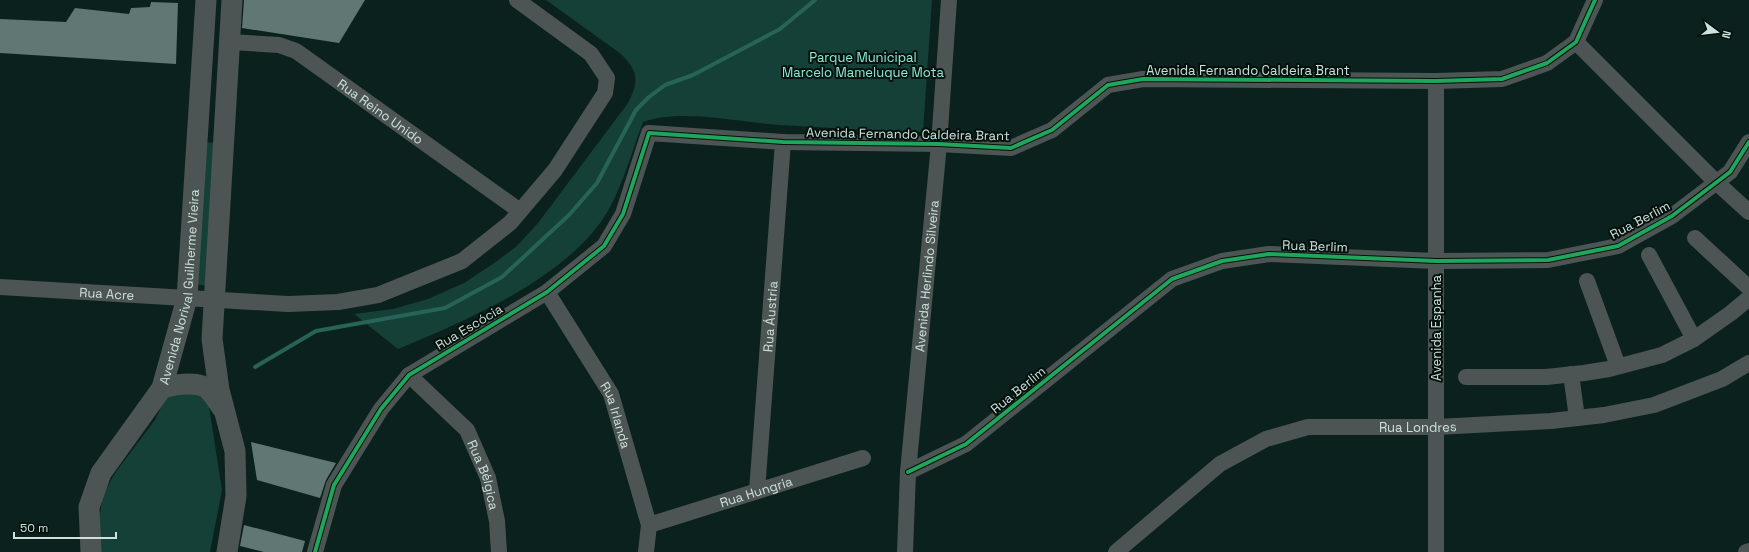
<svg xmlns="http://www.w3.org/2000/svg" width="1749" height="552" viewBox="0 0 1749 552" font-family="'Space Grotesk',sans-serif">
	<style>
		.green { fill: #144037 }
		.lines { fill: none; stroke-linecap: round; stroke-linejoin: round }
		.stream { stroke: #276356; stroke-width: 4 }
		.building { fill: #617773 }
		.minor { stroke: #4c5553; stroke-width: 16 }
		.tertiary { stroke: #4c5553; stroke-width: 21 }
		.cycleway-casing { stroke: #03100c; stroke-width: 6 }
		.cycleway { stroke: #20a55d; stroke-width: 4 }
		.labels { text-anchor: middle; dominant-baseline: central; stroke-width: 4; stroke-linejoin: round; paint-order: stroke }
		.park-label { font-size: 13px; fill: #8beed6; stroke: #03100c }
		.street-label { font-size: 13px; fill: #cde1db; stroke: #03100c }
	</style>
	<rect width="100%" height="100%" fill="#0b211d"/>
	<g class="green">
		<path d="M546,0H932L923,132C875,130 827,128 780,125C739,122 681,108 643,122C632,151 624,182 609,209C572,276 466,321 398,349L354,314L393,309L428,299L464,283L497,261L517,246L538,223L628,103C639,81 639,72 621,54Z"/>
		<path d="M202,142L217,143L207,286L195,284Z"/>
		<path d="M196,392L208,400L222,490L210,552H100L99,526L102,497L115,473L155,420L167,395Z"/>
	</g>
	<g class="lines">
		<path class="stream" d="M255,367L316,331L445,308L502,277L569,215L597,183L636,110L649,97L665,85L693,75L780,29L815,0"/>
	</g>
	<g class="building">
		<path d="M244,0H365L339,43L242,28Z"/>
		<path d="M151,2L178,3L176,64L0,53V19L66,22L75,8L129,14L131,8L150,7Z"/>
		<path d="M251,442L336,463L326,480L320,498L257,480Z"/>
		<path d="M244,525L305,541L302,552H264L240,546Z"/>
	</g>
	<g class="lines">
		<g class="minor">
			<path id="s1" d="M230,42L279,45L296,51L520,211"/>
			<path d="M1576,42L1716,182L1749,212"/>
			<path d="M1436,81V552"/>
			<path d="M1695,238L1749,288"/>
			<path d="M1649,255L1694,339"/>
			<path d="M1587,281L1618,366"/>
			<path id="s2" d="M0,287L288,304L338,302L378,295L462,261L510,223L555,170L605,93L607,78L591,54L517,0"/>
			<path id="s3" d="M547,292L611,394L649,525L646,552"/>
			<path d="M1571,374L1577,418"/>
			<path id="s4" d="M409,375L467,430L488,478L497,521L499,552"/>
			<path d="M1466,377H1546L1584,373L1609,369L1662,355L1694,339L1731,313L1749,298"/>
			<path d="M908,472L966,444L1172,279L1222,261L1269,254L1436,261L1548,260L1618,246L1672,216L1730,172L1749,142"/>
			<path id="s5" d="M757,491L783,142"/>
			<path id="s6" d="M649,525L863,458"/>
			<path d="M315,552L334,485L381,409L409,375L547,292L604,246L623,214L649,133L783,142L939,144L1011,148L1052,130L1108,85L1143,79L1436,81L1502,79L1547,63L1576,42L1595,0"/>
			<path id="s7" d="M905,552L908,472L939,144L949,0"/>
			<path id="s8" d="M1116,552L1220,464L1266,439L1308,427H1437L1551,421L1604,415L1654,405L1722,379L1749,363"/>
			<path d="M1746,552L1749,551"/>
		</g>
		<g class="tertiary">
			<path d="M162,388C174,385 199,380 209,390C214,395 218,402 222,408"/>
			<path id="s9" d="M91,552L89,507L101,473L162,388L187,298L206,0"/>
			<path d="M227,552L236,496L235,451L219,390L212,339L232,0"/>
		</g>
		<defs>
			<g id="cycleway">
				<path d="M908,472L966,444L1172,279L1222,261L1269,254L1436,261L1548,260L1618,246L1672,216L1730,172L1749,142"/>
				<path d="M315,552L334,485L381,409L409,375L547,292L604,246L623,214L649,133L783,142L939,144L1011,148L1052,130L1108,85L1143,79L1436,81L1502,79L1547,63L1576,42L1595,0"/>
			</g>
		</defs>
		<use href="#cycleway" class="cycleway-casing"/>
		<use href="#cycleway" class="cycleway"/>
	</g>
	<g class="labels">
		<g class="park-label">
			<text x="863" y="57">Parque Municipal<tspan x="863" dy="15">Marcelo Mameluque Mota</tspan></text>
		</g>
		<g class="street-label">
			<text x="1248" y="70">Avenida Fernando Caldeira Brant</text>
			<text stroke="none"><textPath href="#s1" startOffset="171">Rua Reino Unido</textPath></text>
			<text transform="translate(908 134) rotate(1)">Avenida Fernando Caldeira Brant</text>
			<text transform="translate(1640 220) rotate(-28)">Rua Berlim</text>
			<text transform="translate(1315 246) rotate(2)">Rua Berlim</text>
			<text stroke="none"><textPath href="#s7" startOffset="277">Avenida Herlindo Silveira</textPath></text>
			<text stroke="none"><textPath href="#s9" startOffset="289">Avenida Norival Guilherme Vieira</textPath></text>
			<text stroke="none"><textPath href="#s2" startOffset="107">Rua Acre</textPath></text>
			<text stroke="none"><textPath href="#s5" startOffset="175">Rua Áustria</textPath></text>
			<text transform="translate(469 327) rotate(-31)">Rua Escócia</text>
			<text transform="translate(1436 328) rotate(-90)">Avenida Espanha</text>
			<text transform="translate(1018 390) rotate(-39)">Rua Berlim</text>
			<text stroke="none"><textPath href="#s3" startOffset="142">Rua Irlanda</textPath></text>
			<text stroke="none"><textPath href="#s8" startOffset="342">Rua Londres</textPath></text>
			<text stroke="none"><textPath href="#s4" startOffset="128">Rua Bélgica</textPath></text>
			<text stroke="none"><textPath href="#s6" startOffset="112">Rua Hungria</textPath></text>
		</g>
	</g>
	<g transform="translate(1717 32) rotate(105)" stroke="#03100c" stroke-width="3" paint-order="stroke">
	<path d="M0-3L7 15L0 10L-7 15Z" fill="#cde1db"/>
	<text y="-6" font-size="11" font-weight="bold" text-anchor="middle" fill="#cde1db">N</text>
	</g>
	<path d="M14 532v6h102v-6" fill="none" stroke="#cde1db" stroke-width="2"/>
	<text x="20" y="532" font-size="12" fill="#cde1db" stroke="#03100c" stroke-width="3" paint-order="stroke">50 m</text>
</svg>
